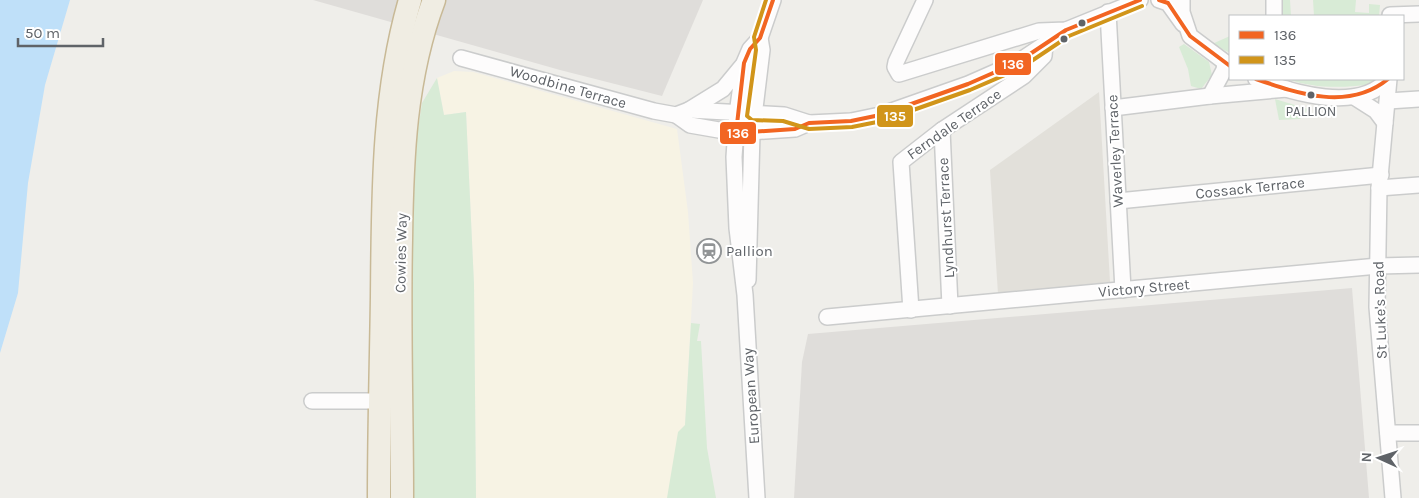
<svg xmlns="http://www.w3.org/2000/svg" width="1419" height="498" viewBox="0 0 1419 498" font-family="Karla,sans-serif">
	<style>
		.commercial { fill: #f7f3e4 }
		.industrial { fill: #dfddda }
		.education { fill: #e2e0da }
		.green { fill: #d8ebd6 }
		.water { fill: #bfe0f9 }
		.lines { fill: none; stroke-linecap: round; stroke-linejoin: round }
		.minor-casing { stroke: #cbcccc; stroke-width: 18 }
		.highway-casing { stroke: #c8b996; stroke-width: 25 }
		.minor { stroke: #fdfcfc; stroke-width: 15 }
		.highway { stroke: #f0ede3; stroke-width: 22 }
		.bus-1-casing { stroke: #fff; stroke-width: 8 }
		.bus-2-casing { stroke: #fff; stroke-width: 8 }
		.bus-1 { stroke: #f26522; stroke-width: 4 }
		.bus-2 { stroke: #d1951a; stroke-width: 4 }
		.bus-dot { fill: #5f6368; stroke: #fff; stroke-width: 2 }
		.labels { text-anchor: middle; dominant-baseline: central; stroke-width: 4; stroke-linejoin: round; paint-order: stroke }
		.bus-label { font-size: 14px; fill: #5f6368; stroke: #fff }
		.street-label { font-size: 15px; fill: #5f6368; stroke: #fff }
		.poi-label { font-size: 15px; fill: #5f6368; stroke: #fff; text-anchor: start }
		.line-badge { stroke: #fff; stroke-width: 2 }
		.badge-label { font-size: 14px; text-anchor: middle; font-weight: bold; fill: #fff }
	</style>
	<rect width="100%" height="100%" fill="#efeeea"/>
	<path class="commercial" d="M454,71L473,72L677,129L688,212L693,283L681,498H476L474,284L466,112L444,115L437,78Z"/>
	<g class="industrial">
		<path d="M313,0H703L662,96L560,70Z"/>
		<path d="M1352,288L1369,498H794L802,362L808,334Z"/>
	</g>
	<path class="education" d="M1099,92L1110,282L998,294L990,170Z"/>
	<g class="green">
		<path d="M1280,0H1290L1291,16H1281Z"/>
		<path d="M1313,0H1356L1355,12L1369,13V4L1380,5L1379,16H1314Z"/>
		<path d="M1230,36V53L1212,44Z"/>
		<path d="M1184,44L1209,62L1212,75L1201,89L1191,86L1188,69L1179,47Z"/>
		<path d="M437,78L444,115L466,112L474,284L476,498H411V232L417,136L422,103Z"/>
		<path d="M1287,79H1375L1374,84C1343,88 1316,89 1287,79Z"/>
		<path d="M1275,99L1308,109L1300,119L1279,120Z"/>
		<path d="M691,323L700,324L697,341H701L707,448L716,498H667L678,432L685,425Z"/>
	</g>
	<path class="water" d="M0,0H70L45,85L28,183L18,293L0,353Z"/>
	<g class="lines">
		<defs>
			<g id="minor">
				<path d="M925,0L896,62L895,67L899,74L1039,31L1066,30L1140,0"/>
				<path d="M1159,0L1168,3L1183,24"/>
				<path d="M1182,0V12L1190,36L1230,66"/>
				<path d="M1274,0V16"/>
				<path d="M1108,12L1123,290"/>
				<path d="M1390,15L1419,14"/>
				<path d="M461,58L654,111L676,115L689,110L784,115L809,123"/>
				<path d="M1256,79C1293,93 1359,113 1388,79"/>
				<path d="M1389,79L1379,188L1377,307L1393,498"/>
				<path d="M1210,96L1224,70L1225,63"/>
				<path d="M1354,97L1376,111L1385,123"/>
				<path d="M1388,101L1419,99"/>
				<path d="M1113,108L1210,96L1287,89"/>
				<path d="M689,110L723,89L742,66"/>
				<path d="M676,115L690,125L736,133L795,129L809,123L851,121L880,115L968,84L1018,62L1066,30"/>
				<path d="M942,130L950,306"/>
				<path d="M1379,188L1419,185"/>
				<path d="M1118,201L1381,175"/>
				<path d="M748,280L752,133L762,50L760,38"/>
				<path d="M911,310L901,162L942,130L1024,76L1044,56L1045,44"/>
				<path d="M827,317L1378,266L1419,265"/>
				<path d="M312,401H388"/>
				<path d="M1388,433H1419"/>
				<path d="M757,498L745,295L737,228L734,157L737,114L744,63L750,49L760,38L773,0"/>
			</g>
			<g id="highway">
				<path d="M379,498C379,431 381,364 382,297C383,198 382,96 410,0"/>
				<path d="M402,498C402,412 399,326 401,240C402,158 405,77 434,0"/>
			</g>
		</defs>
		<use href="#minor" class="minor-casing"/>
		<use href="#highway" class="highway-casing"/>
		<use href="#minor" class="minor"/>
		<use href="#highway" class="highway"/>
		<defs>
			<g id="bus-1">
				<path d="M773,0L760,38L750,49L744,63L736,133L795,129L809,123L851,121L880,115L968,84L1018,62L1066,30L1140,0"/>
				<path d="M1159,0L1168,3L1190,36L1230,66"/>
				<path d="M1256,79C1299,94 1349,111 1388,79"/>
			</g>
			<path id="bus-2" d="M766,0L754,37L756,50L747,116L752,120L783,121L809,129L852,127L882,121L970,90L1021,68L1069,36L1142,6"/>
		</defs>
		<use href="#bus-1" class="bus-1-casing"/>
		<use href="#bus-2" class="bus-2-casing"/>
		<use href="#bus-1" class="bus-1"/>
		<use href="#bus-2" class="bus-2"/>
	</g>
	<defs>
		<symbol id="station-ring" viewBox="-11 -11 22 22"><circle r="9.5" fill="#fff" stroke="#919496" stroke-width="1.5"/><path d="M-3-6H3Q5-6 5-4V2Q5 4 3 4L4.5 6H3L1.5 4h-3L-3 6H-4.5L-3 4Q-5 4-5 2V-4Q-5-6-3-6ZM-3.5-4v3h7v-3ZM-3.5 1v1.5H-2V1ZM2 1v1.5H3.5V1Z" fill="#919496"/></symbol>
	</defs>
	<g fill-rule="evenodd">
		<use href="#station-ring" x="695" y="237" width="28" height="28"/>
	</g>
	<g class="bus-dot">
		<circle cx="1082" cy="23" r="4.5"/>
		<circle cx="1064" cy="39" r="4.5"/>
		<circle cx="1311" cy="95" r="4.5"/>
	</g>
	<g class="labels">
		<g class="bus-label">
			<text x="1311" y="111">PALLION</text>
		</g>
		<g class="street-label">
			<text transform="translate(568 87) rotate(16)">Woodbine Terrace</text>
			<text transform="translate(954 124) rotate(-35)">Ferndale Terrace</text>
			<text transform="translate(1115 151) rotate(-93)">Waverley Terrace</text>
			<text transform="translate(1250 188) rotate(-6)">Cossack Terrace</text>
			<text transform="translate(946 218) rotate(-93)">Lyndhurst Terrace</text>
			<text transform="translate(401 253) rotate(-89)">Cowies Way</text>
			<text transform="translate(1144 288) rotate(-5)">Victory Street</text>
			<text transform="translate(1380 310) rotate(-92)">St Luke's Road</text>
			<text transform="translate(751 396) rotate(-94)">European Way</text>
		</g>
		<g class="poi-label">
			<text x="726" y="251">Pallion</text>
		</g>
	</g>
	<g class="line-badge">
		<rect x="994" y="52" width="38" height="24" rx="5" fill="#f26522"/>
		<rect x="876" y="104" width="38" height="24" rx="5" fill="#d1951a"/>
		<rect x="719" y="121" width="38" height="24" rx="5" fill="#f26522"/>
	</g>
	<g class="badge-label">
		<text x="1013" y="69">136</text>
		<text x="895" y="121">135</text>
		<text x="738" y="138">136</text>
	</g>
	<rect x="1229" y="15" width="175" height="65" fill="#ffffff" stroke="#bfc1c3"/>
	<rect x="1239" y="31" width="25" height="8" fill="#f26522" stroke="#bfc1c3"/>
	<text x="1274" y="40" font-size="15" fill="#5f6368">136</text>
	<rect x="1239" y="56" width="25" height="8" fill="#d1951a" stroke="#bfc1c3"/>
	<text x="1274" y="65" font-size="15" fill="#5f6368">135</text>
	<g transform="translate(1379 458) rotate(273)" stroke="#ffffff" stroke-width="4" paint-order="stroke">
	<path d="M0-4L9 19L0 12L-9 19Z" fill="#5f6368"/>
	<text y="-8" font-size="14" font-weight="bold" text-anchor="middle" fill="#5f6368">N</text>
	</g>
	<path d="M18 38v8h85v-8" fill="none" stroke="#5f6368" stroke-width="2.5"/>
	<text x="25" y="38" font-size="15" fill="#5f6368" stroke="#ffffff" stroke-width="4" paint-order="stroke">50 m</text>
</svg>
